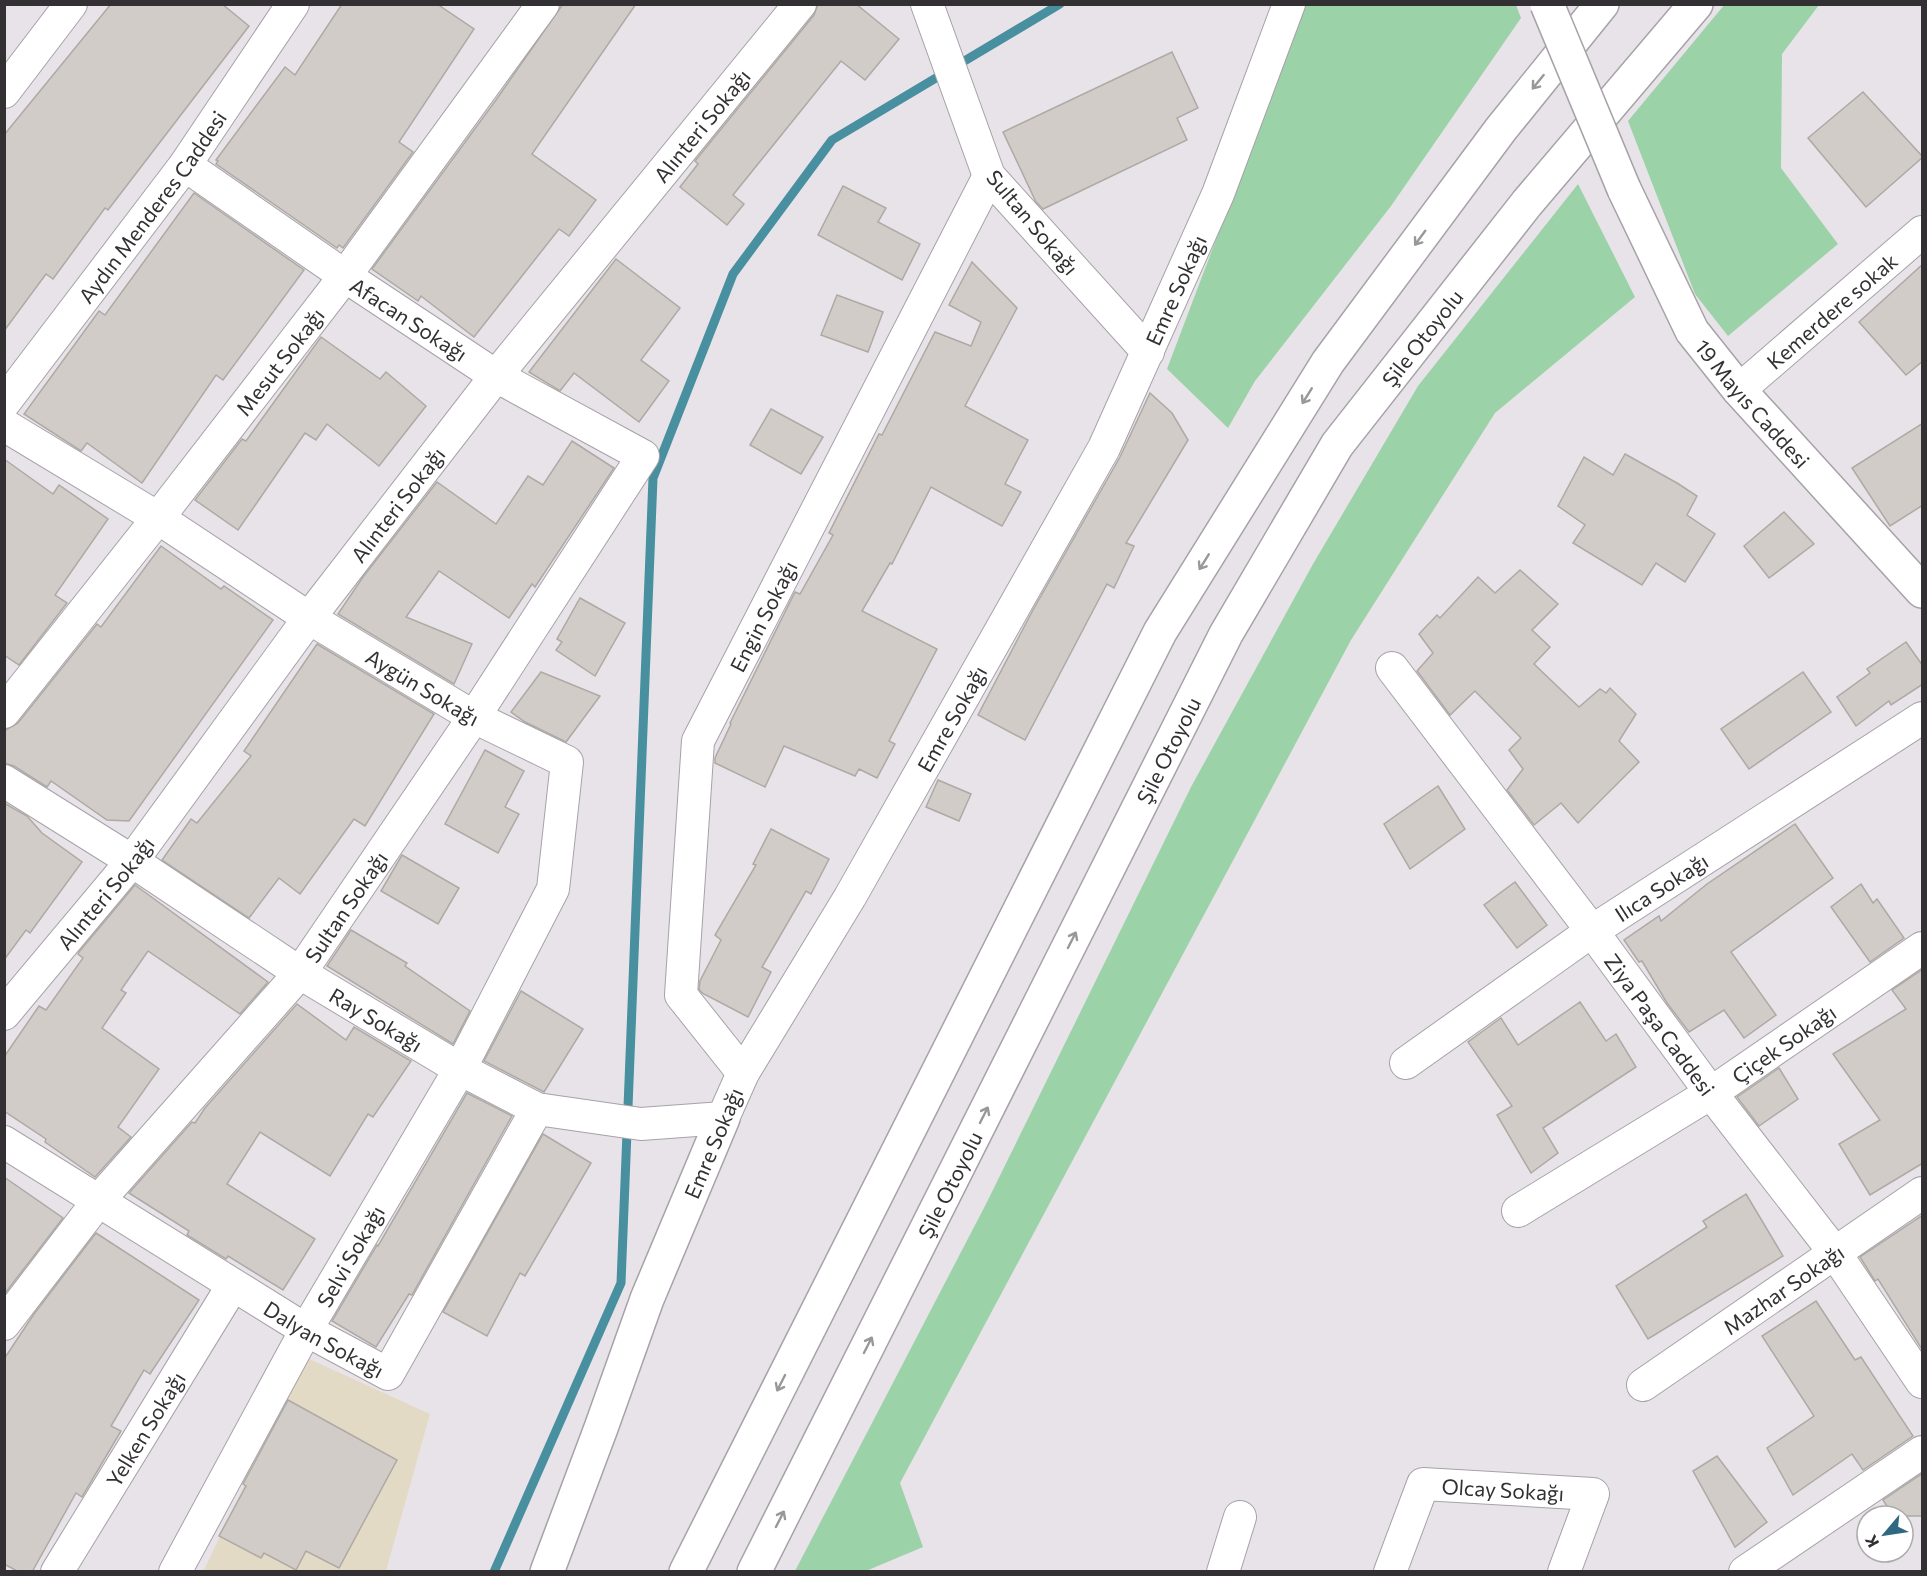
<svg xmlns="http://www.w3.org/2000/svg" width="1927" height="1576" viewBox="0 0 1927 1576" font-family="Commissioner,sans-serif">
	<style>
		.commercial { fill: #e3dac5 }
		.green { fill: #9cd2a8 }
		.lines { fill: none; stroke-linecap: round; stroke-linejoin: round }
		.stream { stroke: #488fa0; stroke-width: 9 }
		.building { fill: #d1ccc7; stroke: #aea9a4; stroke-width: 1.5 }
		.street-casing { stroke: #a6a2a8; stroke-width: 34 }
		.secondary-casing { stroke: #a6a2a8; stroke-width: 36 }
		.highway-casing { stroke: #a6a2a8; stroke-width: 36 }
		.street { stroke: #fff; stroke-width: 32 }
		.secondary { stroke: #fff; stroke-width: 33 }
		.highway { stroke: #fff; stroke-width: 33 }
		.secondary-bridge-casing { stroke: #a6a2a8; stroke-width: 36; stroke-linecap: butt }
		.secondary-bridge { stroke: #fff; stroke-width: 33 }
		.oneway { stroke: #989899 }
		.labels { text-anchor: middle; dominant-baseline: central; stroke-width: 4.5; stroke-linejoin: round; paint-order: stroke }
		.street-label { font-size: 21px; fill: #323033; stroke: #fff }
	</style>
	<rect width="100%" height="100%" fill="#e8e3e9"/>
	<path class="commercial" d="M305,1357L430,1414L386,1571L203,1572Z"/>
	<g class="green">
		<path d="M1725,4L1819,5L1782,54L1781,168L1838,244L1728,336L1695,294L1628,121Z"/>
		<path d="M1305,5H1516L1521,18L1391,206L1255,381L1228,428L1167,369Z"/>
		<path d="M1578,184L1635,297L1495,413L1351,640L900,1483L923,1547L866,1571H795L986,1204L1191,787L1313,564L1418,386Z"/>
	</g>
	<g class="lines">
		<path class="stream" d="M494,1572L621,1283L653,478L733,274L832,140L1060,4"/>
	</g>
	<g class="building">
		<path d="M111,4H222L249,26L108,210L105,208L53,279L46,274L4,331V135Z"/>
		<path d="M342,4H437L474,29L399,142L413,152L343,248L339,245L337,248L216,164L218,161L216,160L285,67L295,75Z"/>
		<path d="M563,4H636L532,154L596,200L569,236L559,229L474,337L421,296L418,301L372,269L496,100Z"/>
		<path d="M818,4H856L899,39L865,80L841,61L733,195L744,204L727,225L680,187L698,164L695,161L814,15Z"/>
		<path d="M1172,52L1198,108L1177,118L1187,140L1043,209L1036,202L1003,132Z"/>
		<path d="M1863,92L1923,157L1866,207L1808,138Z"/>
		<path d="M843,186L886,208L878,222L920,244L902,280L818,235Z"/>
		<path d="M194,193L304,270L223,380L216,375L142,483L87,443L81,451L24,414L99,311L105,315Z"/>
		<path d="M616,259L680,308L641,360L669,381L639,422L574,373L560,391L529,372Z"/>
		<path d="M972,262L1017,308L965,406L1028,440L1005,484L1021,492L1002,526L931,487L892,564L890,563L862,611L937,649L889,741L895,744L877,778L859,769L855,776L784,746L765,787L715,763V758L731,724L730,723L795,592L800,594L833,535L829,533L879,434L882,435L935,332L971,346L981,322L949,305Z"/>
		<path d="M1923,264V361L1906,375L1859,322Z"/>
		<path d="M837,295L883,312L868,352L821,335Z"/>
		<path d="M321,337L380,379L386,372L426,406L379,466L327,424L316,440L305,433L238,530L195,500L242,439L246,441Z"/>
		<path d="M1150,393L1172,413L1188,440L1126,543L1134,546L1114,588L1107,584L1025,740L978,715L1033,610L1120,457Z"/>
		<path d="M771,409L823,437L801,474L750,445Z"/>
		<path d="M1923,423V505L1890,526L1852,468Z"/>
		<path d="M572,441L614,468L535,587L532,584L509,618L439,571L406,617L472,644L454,684L338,614L363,577L437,482L496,524L528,476L543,485Z"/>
		<path d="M1625,454L1677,483L1697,496L1687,515L1715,534L1685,582L1656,563L1642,585L1573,543L1585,525L1558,506L1584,457L1613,475Z"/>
		<path d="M4,459L53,494L59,485L108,519L55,595L67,603L19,665L4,655Z"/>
		<path d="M1784,512L1814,544L1769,578L1744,546Z"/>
		<path d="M161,546L221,589L224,586L273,620L129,821L107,820L51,781L47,787L14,766L4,763V731L18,723L97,624L101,627Z"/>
		<path d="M1520,570L1558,604L1532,630L1550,647L1534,664L1579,707L1600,689L1606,693L1610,688L1636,714L1619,741L1639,762L1578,823L1561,803L1534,825L1507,790L1523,769L1509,750L1521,738L1475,691L1450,715L1417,671L1433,653L1419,634L1437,615L1440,618L1478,577L1495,593Z"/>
		<path d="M580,598L625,623L595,676L556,650L562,642L557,639Z"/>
		<path d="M1906,642L1923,666V684L1891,705L1889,701L1856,726L1837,697L1870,673L1867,669Z"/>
		<path d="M317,644L434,714L365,826L354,819L300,894L279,878L249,918L162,860L191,819L197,823L251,756L244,751Z"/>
		<path d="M541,672L600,696L566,742L525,722L511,712Z"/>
		<path d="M1803,672L1831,712L1749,769L1721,729Z"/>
		<path d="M485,750L524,771L505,807L519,814L498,853L445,824Z"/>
		<path d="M938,780L971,794L959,821L926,807Z"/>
		<path d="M1438,786L1465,829L1410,869L1384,824Z"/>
		<path d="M4,803L27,816L42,833L82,862L30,933L26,930L4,960Z"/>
		<path d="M1795,824L1833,878L1731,952L1776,1015L1744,1038L1724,1010L1689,1032L1667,1003L1642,961L1639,962L1624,940L1659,916L1661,921L1707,884Z"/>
		<path d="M771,829L829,859L811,894L806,891L762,967L771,972L748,1017L702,993L699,989L700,981L721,940L715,935L756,865L753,864Z"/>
		<path d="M402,855L459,888L438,924L381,891Z"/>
		<path d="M1515,882L1547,925L1517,948L1484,905Z"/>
		<path d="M1861,884L1873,903L1877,899L1904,938L1870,962L1831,907Z"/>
		<path d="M135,885L268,982L240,1014L148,951L121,990L126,993L102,1028L159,1069L118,1127L131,1137L95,1177L45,1142L46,1139L4,1111V1057L39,1006L46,1010L83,958L78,954L79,952Z"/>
		<path d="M351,930L407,963L405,966L470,1011L453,1044L327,966Z"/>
		<path d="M1923,969V1163L1870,1195L1839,1144L1880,1120L1833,1054L1906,1009L1892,990Z"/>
		<path d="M521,991L583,1029L544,1092L484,1061Z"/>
		<path d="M1580,1002L1606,1041L1616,1034L1636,1067L1543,1128L1558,1153L1531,1173L1497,1115L1512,1106L1468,1042L1501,1018L1518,1045Z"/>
		<path d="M297,1004L346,1040L354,1027L411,1061L373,1117L368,1114L330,1176L260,1132L227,1184L315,1239L283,1290L228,1256L226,1259L187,1235L189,1231L129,1193L192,1122L195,1123L205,1108Z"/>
		<path d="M1779,1068L1798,1099L1759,1126L1737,1097Z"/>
		<path d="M467,1093L512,1116L412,1295L409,1294L376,1347L332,1321L377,1245L378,1246Z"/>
		<path d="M543,1134L591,1163L525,1276L520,1273L487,1336L443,1312Z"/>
		<path d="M4,1177L63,1218L6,1292H4Z"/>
		<path d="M1746,1194L1783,1256L1648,1339L1616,1286L1707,1227L1703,1221Z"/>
		<path d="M1923,1215V1351L1878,1279L1875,1281L1860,1257Z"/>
		<path d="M96,1233L199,1300L150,1374L144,1370L111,1426L121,1431L82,1497L76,1493L32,1572H19L4,1564V1359L34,1314Z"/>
		<path d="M1816,1301L1855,1360L1861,1357L1913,1436L1863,1470L1852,1454L1793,1495L1767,1448L1814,1416L1762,1336Z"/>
		<path d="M288,1400L397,1460L339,1568L306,1551L296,1570L264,1553L261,1558L219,1536L246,1486L243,1484Z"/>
		<path d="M1717,1456L1767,1522L1735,1547L1693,1471Z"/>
		<path d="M1923,1473V1516H1893L1883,1500Z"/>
	</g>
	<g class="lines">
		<defs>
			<g id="street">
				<path d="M927,4L989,176L1148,352"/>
				<path d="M4,92L71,4"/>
				<path id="s1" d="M1739,390L1922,232"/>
				<path id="s2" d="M4,403L185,165L293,4"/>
				<path id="s3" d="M4,425L158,518L309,618L474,717L567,762L553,889L460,1069L306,1330L175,1572"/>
				<path id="s4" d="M1392,668L1592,931L1711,1093L1835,1253L1922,1382"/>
				<path id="s5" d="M4,712L158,518L345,276L543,4"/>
				<path id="s6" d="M4,781L132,861L300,973L460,1069L537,1109L641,1124L723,1118L743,1073L850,897L1104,448L1218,194L1289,4"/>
				<path id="s7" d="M4,1014L132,861L309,618L496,376L800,4"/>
				<path id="s8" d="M1406,1063L1592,931L1922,718"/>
				<path id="s9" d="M743,1073L681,995L698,741L989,176"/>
				<path id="s10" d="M4,1142L306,1330L388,1374L537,1109"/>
				<path id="s11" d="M1518,1211L1711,1093L1922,948"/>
				<path id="s12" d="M4,1324L99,1200L300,973L474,717L643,456L496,376L345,276L185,165"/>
				<path id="s13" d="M1643,1385L1922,1193"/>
				<path id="s14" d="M57,1572L233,1285"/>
				<path d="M1223,1572L1240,1517"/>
				<path id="s15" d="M1390,1572L1423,1484L1593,1494L1564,1572"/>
				<path d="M1745,1572L1922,1452"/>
			</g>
			<g id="secondary">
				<path id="s16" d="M1624,189L1692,331L1739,390L1922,591"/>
				<path d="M547,1572L601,1428L647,1299L723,1118"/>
			</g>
			<g id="highway">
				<path d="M686,1572L1160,632L1328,362L1501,129L1602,4"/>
				<path id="s17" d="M754,1572L1226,634L1337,445L1527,203L1696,4"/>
			</g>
		</defs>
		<use href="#street" class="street-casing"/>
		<use href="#secondary" class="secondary-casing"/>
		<use href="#highway" class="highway-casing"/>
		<use href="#street" class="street"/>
		<use href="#secondary" class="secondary"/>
		<use href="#highway" class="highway"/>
		<defs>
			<path id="secondary-bridge" d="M1547,4L1624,189"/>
		</defs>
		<use href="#secondary-bridge" class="secondary-bridge-casing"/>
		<use href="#secondary-bridge" class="secondary-bridge"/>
	</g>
	<defs><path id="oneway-shaft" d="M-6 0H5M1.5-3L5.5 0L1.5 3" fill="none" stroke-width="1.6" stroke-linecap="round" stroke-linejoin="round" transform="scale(1.5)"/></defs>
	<g class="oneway">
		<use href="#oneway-shaft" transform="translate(1538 82) rotate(129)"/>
		<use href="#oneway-shaft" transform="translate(1420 238) rotate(126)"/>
		<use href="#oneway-shaft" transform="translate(1307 396) rotate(122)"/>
		<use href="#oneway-shaft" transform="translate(1204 562) rotate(122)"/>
		<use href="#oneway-shaft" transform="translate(1072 940) rotate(-63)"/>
		<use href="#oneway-shaft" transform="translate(984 1115) rotate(-63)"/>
		<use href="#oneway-shaft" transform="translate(868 1345) rotate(-63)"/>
		<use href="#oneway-shaft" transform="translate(781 1383) rotate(117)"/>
		<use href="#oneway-shaft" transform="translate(780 1519) rotate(-63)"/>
	</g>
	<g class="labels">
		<g class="street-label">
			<text stroke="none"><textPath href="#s7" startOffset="1130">Alınteri Sokağı</textPath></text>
			<text stroke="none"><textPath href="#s2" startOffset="246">Aydın Menderes Caddesi</textPath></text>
			<text transform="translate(1033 222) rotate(50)">Sultan Sokağı</text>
			<text stroke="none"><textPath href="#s6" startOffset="1758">Emre Sokağı</textPath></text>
			<text stroke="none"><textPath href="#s1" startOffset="122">Kemerdere sokak</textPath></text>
			<text transform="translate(409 319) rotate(33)">Afacan Sokağı</text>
			<text stroke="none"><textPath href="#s17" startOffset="1406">Şile Otoyolu</textPath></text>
			<text stroke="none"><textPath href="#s5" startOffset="446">Mesut Sokağı</textPath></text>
			<text stroke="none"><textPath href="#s16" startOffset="252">19 Mayıs Caddesi</textPath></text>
			<text stroke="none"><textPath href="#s7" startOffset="644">Alınteri Sokağı</textPath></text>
			<text stroke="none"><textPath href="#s9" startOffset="495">Engin Sokağı</textPath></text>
			<text stroke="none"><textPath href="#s3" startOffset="494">Aygün Sokağı</textPath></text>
			<text stroke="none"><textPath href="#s6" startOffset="1274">Emre Sokağı</textPath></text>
			<text stroke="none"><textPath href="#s17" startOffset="920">Şile Otoyolu</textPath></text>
			<text stroke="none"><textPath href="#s8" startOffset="310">Ilıca Sokağı</textPath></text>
			<text stroke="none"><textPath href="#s7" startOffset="158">Alınteri Sokağı</textPath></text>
			<text stroke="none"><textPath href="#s12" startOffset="540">Sultan Sokağı</textPath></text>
			<text stroke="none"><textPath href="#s6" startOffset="442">Ray Sokağı</textPath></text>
			<text stroke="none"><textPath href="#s4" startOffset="446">Ziya Paşa Caddesi</textPath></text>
			<text stroke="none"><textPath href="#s11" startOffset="314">Çiçek Sokağı</textPath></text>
			<text transform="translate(713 1143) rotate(-67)">Emre Sokağı</text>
			<text stroke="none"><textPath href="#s17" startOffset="434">Şile Otoyolu</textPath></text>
			<text transform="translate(350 1256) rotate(-60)">Selvi Sokağı</text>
			<text stroke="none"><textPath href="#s13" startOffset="170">Mazhar Sokağı</textPath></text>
			<text stroke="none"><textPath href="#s10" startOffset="376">Dalyan Sokağı</textPath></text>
			<text stroke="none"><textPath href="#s14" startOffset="168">Yelken Sokağı</textPath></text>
			<text stroke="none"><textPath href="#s15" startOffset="174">Olcay Sokağı</textPath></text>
		</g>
	</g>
	<rect width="1927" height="1576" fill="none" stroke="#323033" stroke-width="12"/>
	<g transform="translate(1885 1534) rotate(241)"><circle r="28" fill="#ffffff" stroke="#adacad" stroke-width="1.5"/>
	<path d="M0-4.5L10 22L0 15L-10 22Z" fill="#306882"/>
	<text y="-9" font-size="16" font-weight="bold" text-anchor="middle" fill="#323033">K</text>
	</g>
</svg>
